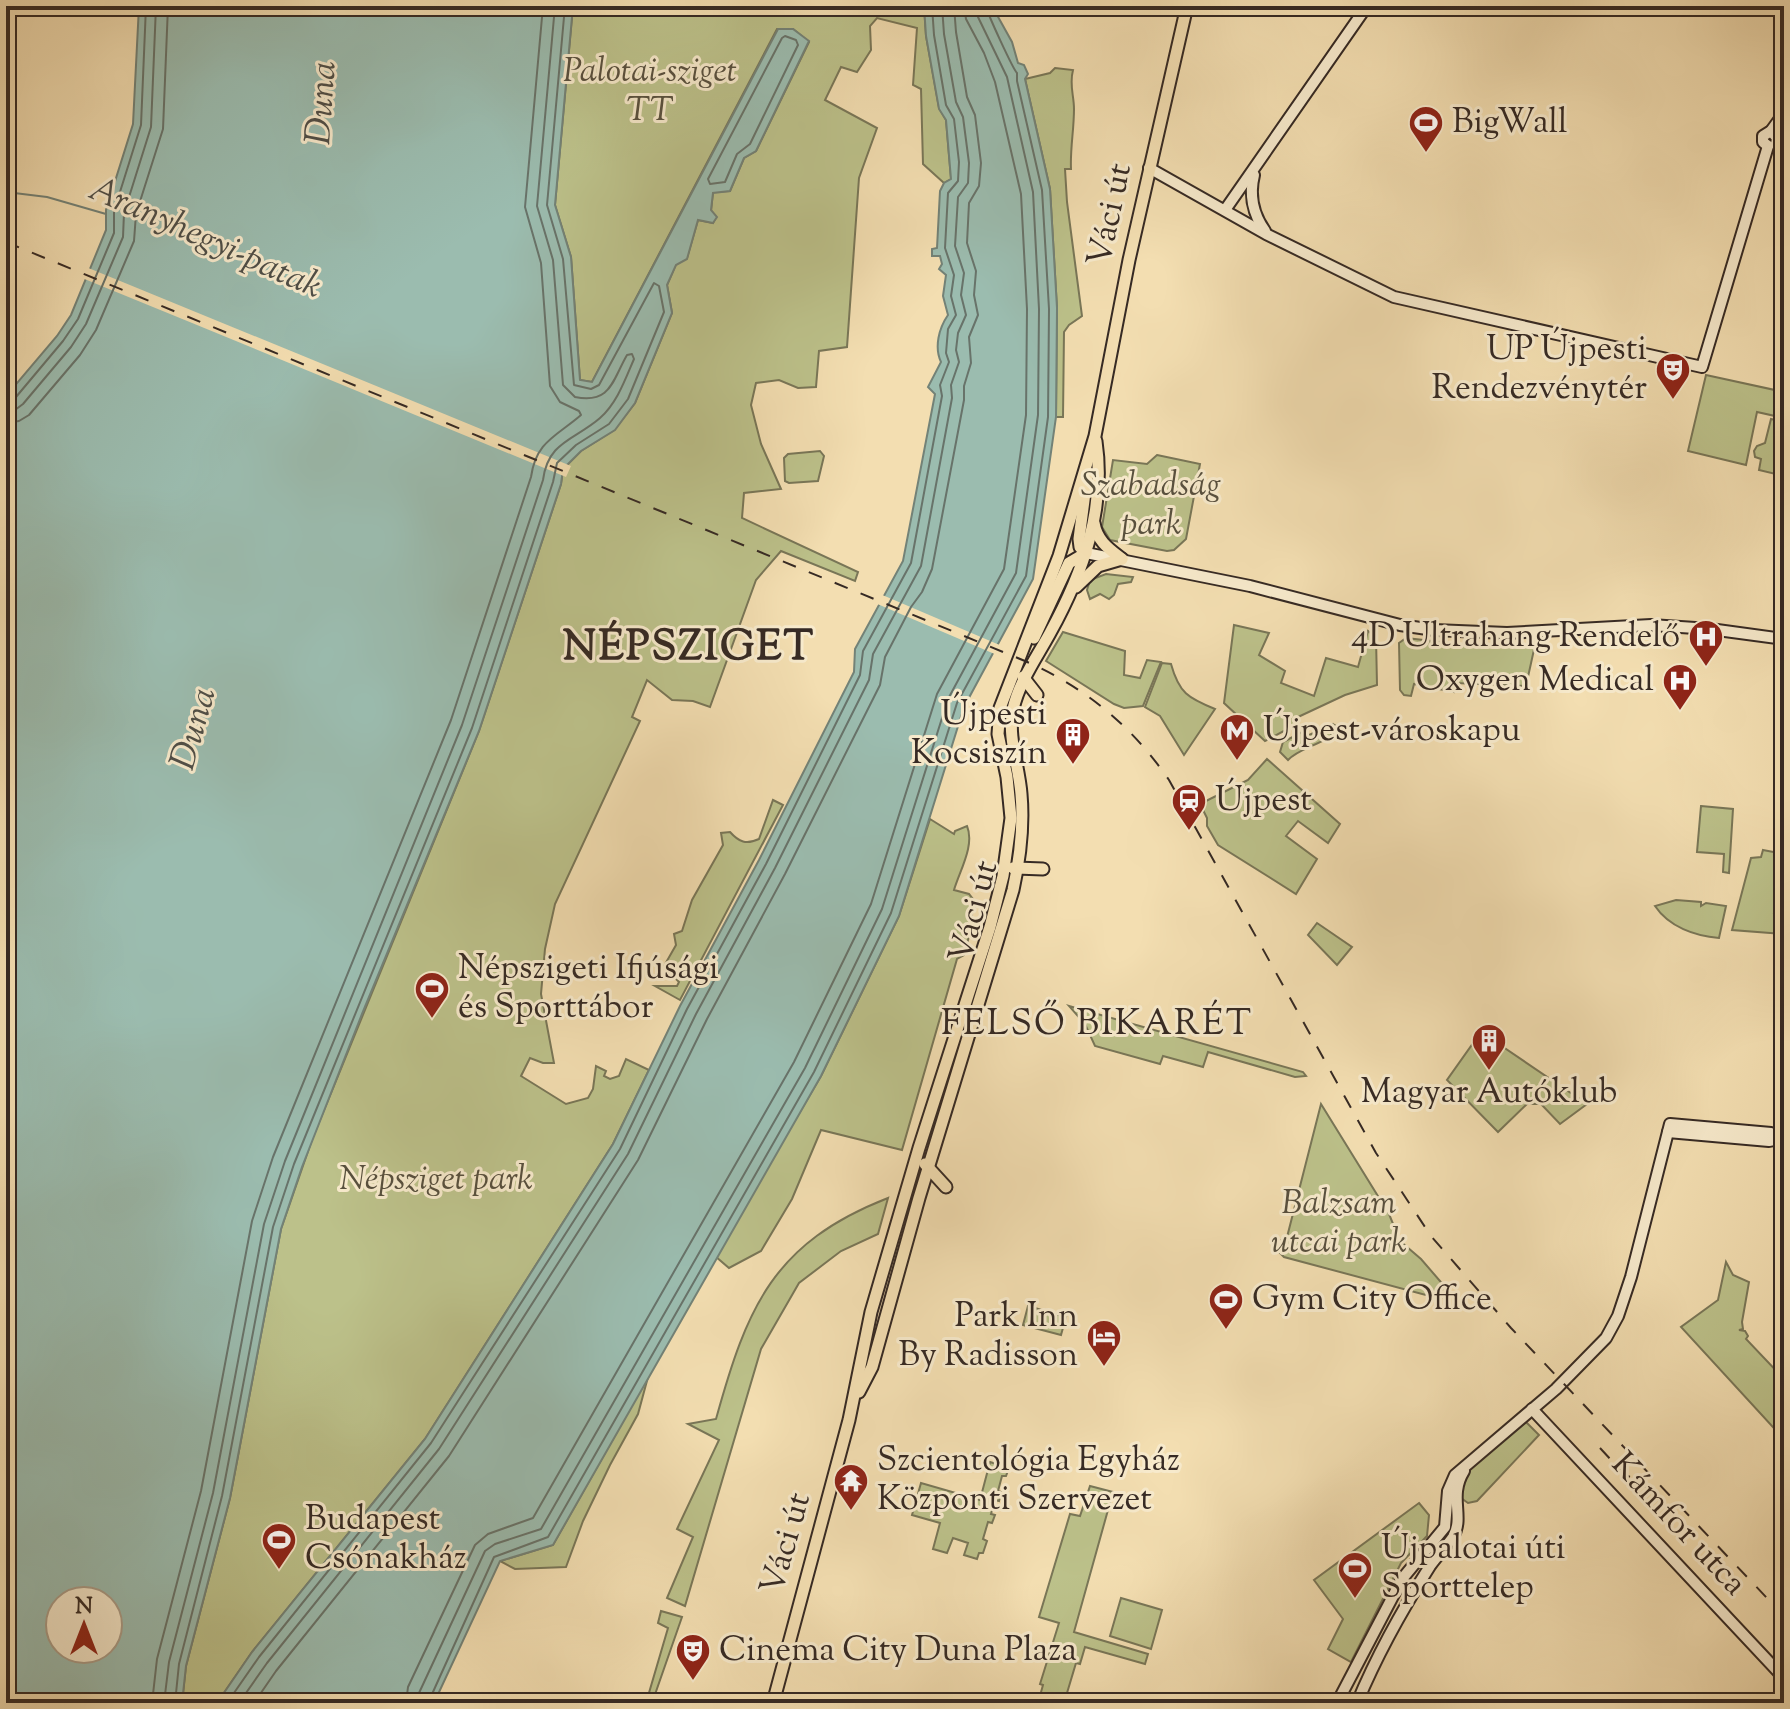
<svg xmlns="http://www.w3.org/2000/svg" width="1790" height="1709" viewBox="0 0 1790 1709" font-family="'Sorts Mill Goudy',serif">
	<style>
		.green { fill: #bcc18a; stroke: #797657; stroke-width: 2 }
		.water { fill: #9bbcaf; stroke: #738277; stroke-width: 2; fill-rule: evenodd }
		.pier { fill: #f3deb1 }
		.lines { fill: none; stroke-linecap: round; stroke-linejoin: round }
		.shore { stroke: #68736a; stroke-width: 2 }
		.stream { stroke: #738277; stroke-width: 2 }
		.secondary-casing { stroke: #362a24; stroke-width: 14 }
		.primary-casing { stroke: #362a24; stroke-width: 15 }
		.secondary { stroke: #f7eacc; stroke-width: 10 }
		.primary { stroke: #f3deb1; stroke-width: 11 }
		.rail { stroke: #362a24; stroke-width: 2; stroke-dasharray: 14 14; stroke-linecap: butt }
		.labels { text-anchor: middle; dominant-baseline: central; stroke-width: 6; stroke-linejoin: round; paint-order: stroke }
		.park-label { font-size: 34px; font-style: italic; fill: #58503e; stroke: #f7eacc }
		.poi-label { font-size: 34px; fill: #362a24; stroke: #f7eacc; text-anchor: start }
		.street-label { font-size: 34px; fill: #362a24; stroke: #f7eacc }
		.water-label { font-size: 36px; font-style: italic; fill: #4f4e47; stroke: #f7eacc }
		.neighbourhood-label { font-size: 36px; letter-spacing: 2px; fill: #362a24; stroke: #f7eacc }
		.district-label { font-size: 42px; font-weight: bold; letter-spacing: 2px; fill: #362a24; stroke: #f7eacc }
	</style>
	<rect width="100%" height="100%" fill="#f3deb1"/>
	<filter id="stains"><feTurbulence type="fractalNoise" baseFrequency=".0025" numOctaves="4"/><feColorMatrix values="0 0 0 0 .2 0 0 0 0 .09 0 0 0 0 .02 0 0 0 .5 -.17"/></filter>
	<radialGradient id="worn" r=".72"><stop offset=".6" stop-color="#630" stop-opacity="0"/><stop offset="1" stop-color="#630" stop-opacity=".3"/></radialGradient>
	<g class="green">
		<path d="M573,6H924L926,36L939,108L946,120L951,179L944,183L923,164L921,89L913,85L917,28L877,18L870,26L871,50L857,72L841,67L825,100L877,128L859,178L847,347L819,351L816,387L798,388L779,380L756,383L751,405L761,444L781,489L744,493L742,518L858,572L855,581L781,551L756,580L710,707L693,701L672,700L647,680L632,717L640,721L555,904L545,949L541,994L554,1063H543L530,1058L521,1076L566,1104L588,1098L593,1089L596,1066L606,1071L604,1076L610,1079L619,1076L626,1059L649,1070L613,1144L425,1439L252,1652L217,1703H182L186,1666L230,1498L281,1229L313,1137L479,731L561,484L563,469L581,451L614,430L635,403L672,313L667,285L676,264L687,258L698,220L713,223L716,217L711,211L713,192L730,191L744,158L756,151L809,42L793,29H777L592,382L580,380L571,257L555,205Z"/>
		<path d="M1055,68L1073,70C1069,85 1074,95 1074,109C1074,130 1070,149 1071,169H1065L1067,202L1082,316L1069,325L1064,332L1063,417H1056L1057,308L1050,189L1025,79L1050,73Z"/>
		<path d="M1706,375L1784,392V418L1757,412L1746,465L1688,451Z"/>
		<path d="M1771,419L1784,422V476L1759,470L1761,459L1755,457L1754,451L1757,446L1765,443Z"/>
		<path d="M820,451L824,456L818,481L789,483L785,481L784,458L788,454Z"/>
		<path d="M1157,455L1200,464L1186,539L1174,550L1167,551L1110,540L1102,527L1113,460L1147,464Z"/>
		<path d="M1106,574L1133,577L1131,582L1118,584L1114,595L1109,599L1100,594L1090,599L1087,590L1090,580Z"/>
		<path d="M1234,625L1269,633L1259,655L1285,671L1281,683L1314,696L1326,658L1358,667L1368,631L1376,637L1377,685L1345,695L1298,717L1297,724L1265,741L1224,703Z"/>
		<path d="M1063,632L1125,651L1124,675L1140,678L1147,660L1161,662L1143,706L1124,708L1114,704L1046,661Z"/>
		<path d="M1406,638L1486,647L1535,645L1526,686L1455,683L1454,692L1414,684L1411,696L1404,695L1400,690L1399,643Z"/>
		<path d="M1162,663L1171,664C1179,693 1188,698 1215,709L1184,755L1160,716L1145,707Z"/>
		<path d="M1333,724L1338,727C1329,744 1301,746 1288,760L1280,752L1283,742L1304,731L1307,736Z"/>
		<path d="M1267,759L1340,824L1328,843L1298,821L1286,836L1317,859L1296,894L1218,845L1207,826V818L1200,804L1248,780Z"/>
		<path d="M773,800L783,805L680,1000L655,986H677L679,982L664,966L676,945L674,934L682,931L692,900L723,845L721,833L730,832C739,842 746,845 759,839Z"/>
		<path d="M1701,806L1733,809L1729,873L1723,872L1724,854L1697,852Z"/>
		<path d="M930,819L954,834L955,831L967,826C975,845 960,870 954,890L969,894L976,903L971,917L973,921L964,955L957,959L902,1150L821,1130L792,1199L761,1251L729,1268L715,1256L821,1076L899,916Z"/>
		<path d="M1763,850L1784,854V869L1778,894L1784,896V904L1776,903L1774,913L1778,914L1777,920L1784,922V934L1732,930L1751,858L1761,857Z"/>
		<path d="M1676,900L1701,902V906L1706,903L1726,906L1719,938C1695,936 1669,927 1655,906Z"/>
		<path d="M1317,923L1352,947L1337,965L1308,935Z"/>
		<path d="M1069,1006L1303,1072L1306,1076L1295,1077L1208,1052L1203,1067L1163,1056L1160,1064L1095,1046L1085,1024Z"/>
		<path d="M1481,1032L1587,1104L1560,1124L1541,1104H1527L1498,1132L1447,1080Z"/>
		<path d="M1321,1104L1389,1214L1400,1241L1421,1259L1446,1288L1447,1293L1444,1297L1437,1298L1284,1257L1278,1251L1277,1244L1280,1240L1286,1241Z"/>
		<path d="M888,1198L878,1234L841,1251L799,1283L761,1349L685,1606L667,1598L693,1537L677,1529L719,1440L688,1424L716,1419C747,1307 773,1243 888,1198Z"/>
		<path d="M1726,1262L1733,1275L1749,1282L1742,1322L1743,1329L1739,1330L1745,1331L1748,1336L1746,1339L1784,1379V1439L1681,1327L1718,1300Z"/>
		<path d="M1028,1306L1066,1317L1061,1335L1023,1325Z"/>
		<path d="M648,1377L638,1414L610,1465L583,1521L566,1567L515,1569L500,1561L553,1545Z"/>
		<path d="M1526,1422L1539,1435L1477,1501L1468,1503L1461,1498L1456,1477Z"/>
		<path d="M990,1462L1009,1468L1006,1476H1002L998,1491L1001,1492L999,1501L995,1500L991,1514L995,1515L992,1523L988,1522L983,1539L987,1541L983,1553H979L977,1559L964,1555L968,1543L953,1538L947,1553L933,1549L940,1523L912,1515L921,1483L980,1500Z"/>
		<path d="M1090,1486L1113,1492L1074,1632L1148,1654L1145,1664L1085,1647L1080,1664L1076,1663L1064,1703H1038L1043,1685L1040,1684L1059,1623L1039,1617L1070,1514L1080,1516Z"/>
		<path d="M1419,1503L1429,1515L1427,1536L1401,1563L1351,1662L1328,1649L1343,1619L1314,1580Z"/>
		<path d="M1121,1598L1162,1610L1151,1649L1110,1636Z"/>
		<path d="M661,1611L682,1617L652,1703H646L668,1628L658,1623Z"/>
	</g>
	<g class="water">
		<path d="M139,6H573L555,205L571,257L580,380L592,382L778,29H793L809,41L756,151L744,158L730,191L713,193L711,210L717,217L713,223L698,220L687,259L676,265L667,285L672,313L635,403L615,430L581,451L563,469L561,484L479,731L362,1014L302,1167L281,1229L230,1498L186,1666L182,1703H6V396L57,336L71,315L106,230V210L133,124ZM60,1601H108V1649H60Z"/>
		<path d="M924,6H992L1012,42L1018,63L1024,65L1028,74L1025,79L1050,189L1057,308L1056,417L1033,579L964,707L899,916L821,1076L553,1545L500,1561L434,1703H217L252,1652L425,1439L613,1144L680,1006L759,860L854,672L855,649L903,561L935,394L928,387L941,362C934,347 939,328 948,315L943,296L946,275L939,269L942,264L940,256H932V249L937,248L940,191L944,183L951,179L946,120L939,109L926,36Z"/>
	</g>
	<g class="pier">
		<path d="M86,267L369,383L571,466L566,477L197,325L82,278Z"/>
		<path d="M880,594L1002,646L997,655L875,603Z"/>
	</g>
	<g class="lines">
		<g class="shore">
			<path d="M785,36L796,40L798,45L750,144L737,154L725,182L710,184L708,179L782,38Z"/>
			<path d="M6,401L16,397L63,341L78,319L114,233V211L141,125L146,6"/>
			<path d="M6,411L15,410L23,404L71,347L86,324L123,237L124,213L151,127L156,6"/>
			<path d="M6,423L19,421L29,415L80,355L96,330L134,241L136,214L163,129L168,6"/>
			<path d="M152,1703L157,1659L201,1491L252,1221L273,1157L451,720L531,477C536,441 557,436 581,415L579,411L560,402L550,386L541,263L525,207L543,6"/>
			<path d="M164,1703L169,1662L213,1493L264,1224L285,1161L462,725L543,480C548,441 575,440 600,418C617,403 625,380 634,359L632,354L627,355C612,381 611,404 575,397L563,385L553,260L537,206L555,6"/>
			<path d="M175,1703L179,1664L222,1496L273,1227L294,1164L472,728L553,482L557,463L576,445L609,424L628,399L664,312L659,286L654,283L599,385L591,389L574,385L563,259L547,205L565,6"/>
			<path d="M227,1703L259,1657L431,1443L620,1149L687,1009L766,864L860,675L863,651L911,563L942,396L940,385L949,362L946,353L948,329L956,315L951,296L954,275L945,248L948,193L958,181L959,162L954,119L946,105L934,35L932,6"/>
			<path d="M239,1703L267,1663L439,1449L628,1154L696,1014L775,868L869,680L873,654L921,566L952,398L951,385L959,362L956,350L958,333L966,315L961,295L964,273L955,246L958,197L968,183L969,163L963,117L956,102L944,34L942,6"/>
			<path d="M254,1703L276,1671L449,1456L638,1160L707,1019L785,874L880,685L885,657L911,607L922,592L932,569L964,400V386L971,363L969,337L978,315L974,295L976,271L967,243L969,203L979,186L981,163L975,115L967,97L956,32L954,6"/>
			<path d="M406,1703L408,1687L475,1545L488,1534L533,1518L794,1062L871,904L937,694L1004,569L1026,415L1027,309L1021,194L995,82L984,53L966,19L964,6"/>
			<path d="M418,1703L419,1693L485,1551L495,1544L541,1529L805,1068L882,909L948,699L1016,573L1038,415L1039,309L1033,192L1007,77L978,17L976,6"/>
			<path d="M428,1703L494,1557L548,1537L814,1072L891,913L957,703L1026,576L1048,417L1049,309L1042,190L1017,81V73C1013,69 987,13 986,6"/>
		</g>
		<path class="stream" d="M6,192L47,197L106,214"/>
		<defs>
			<g id="secondary">
				<path d="M1771,131L1777,138L1776,144"/>
				<path d="M1768,146L1763,142V136L1771,131L1784,113"/>
				<path d="M1149,168L1266,234L1394,297L1702,367L1768,146"/>
				<path d="M1254,175C1249,195 1253,214 1265,231"/>
				<path d="M1225,210L1367,6"/>
				<path d="M1086,553L1250,586L1400,625L1434,630L1507,633L1651,625L1710,629L1784,639"/>
				<path d="M1668,1132L1769,1141L1784,1138"/>
				<path d="M1532,1409L1784,1678"/>
				<path d="M1337,1703L1402,1579L1445,1527L1448,1491L1455,1475L1556,1389L1606,1338L1618,1316L1631,1277L1670,1124L1771,1133L1784,1136"/>
				<path d="M1357,1703C1377,1655 1402,1610 1430,1566C1437,1556 1446,1547 1453,1537C1465,1516 1448,1497 1464,1471"/>
			</g>
			<g id="primary">
				<path d="M1094,523C1097,541 1109,549 1122,559"/>
				<path d="M1086,553L1080,547L1079,539L1087,477"/>
				<path d="M1076,587L1098,566L1122,559"/>
				<path d="M1034,638L1069,563L1086,553"/>
				<path d="M1023,677L1037,695"/>
				<path d="M1013,868L1043,869"/>
				<path d="M925,1164L946,1187"/>
				<path d="M859,1392L872,1367L919,1198L1013,890C1020,858 1024,827 1021,794C1019,766 1007,737 1013,709C1019,682 1037,657 1050,633C1083,573 1106,509 1096,441"/>
				<path d="M773,1703L849,1420L871,1312L919,1148L990,927L1003,876L1011,818L1007,777L998,734L1000,708L1059,556L1095,436L1129,260L1187,6"/>
			</g>
		</defs>
		<use href="#secondary" class="secondary-casing"/>
		<use href="#primary" class="primary-casing"/>
		<use href="#secondary" class="secondary"/>
		<use href="#primary" class="primary"/>
		<g class="rail">
			<path d="M6,242L1025,661C1085,687 1132,726 1169,780L1376,1153L1431,1236L1511,1328L1784,1616"/>
			<path d="M1600,1448L1624,1474L1640,1482L1660,1499"/>
		</g>
	</g>
	<defs>
		<symbol id="stadium-pin" viewBox="-11 -11 22 30"><path d="M0 17L-7.5 6A9.5 9.5 0 1 1 7.5 6Z" fill="#8f2418" stroke="#f7eacc"/><path d="M0-5a6.5 5 0 1 0 0 10a6.5 5 0 1 0 0-10ZM-3.5-1.8h7v3.6h-7Z" fill="#fff"/></symbol>
		<symbol id="theatre-pin" viewBox="-11 -11 22 30"><path d="M0 17L-7.5 6A9.5 9.5 0 1 1 7.5 6Z" fill="#8f2418" stroke="#f7eacc"/><path d="M-5-5.5Q0-4 5-5.5V0Q5 5 0 6Q-5 5-5 0ZM-3.3-2.5H-1v1.5H-3.3ZM1-2.5H3.3v1.5H1ZM-2.8 1Q0 5.5 2.8 1Z" fill="#fff"/></symbol>
		<symbol id="hospital-pin" viewBox="-11 -11 22 30"><path d="M0 17L-7.5 6A9.5 9.5 0 1 1 7.5 6Z" fill="#8f2418" stroke="#f7eacc"/><path d="M-5-5h3v3.5h4V-5h3V5h-3V1.5h-4V5h-3Z" fill="#fff"/></symbol>
		<symbol id="metro-pin" viewBox="-11 -11 22 30"><path d="M0 17L-7.5 6A9.5 9.5 0 1 1 7.5 6Z" fill="#8f2418" stroke="#f7eacc"/><path d="M-5.5 5V-5H-3L0 0L3-5H5.5V5H3V-.5L0 4L-3-.5V5Z" fill="#fff"/></symbol>
		<symbol id="building-pin" viewBox="-11 -11 22 30"><path d="M0 17L-7.5 6A9.5 9.5 0 1 1 7.5 6Z" fill="#8f2418" stroke="#f7eacc"/><path d="M-4-6H4V6H1V3H-1V6H-4ZM-2.5-4.3h1.7v1.8h-1.7ZM.8-4.3h1.7v1.8H.8ZM-2.5-1h1.7V.8h-1.7ZM.8-1h1.7V.8H.8Z" fill="#fff"/></symbol>
		<symbol id="station-pin" viewBox="-11 -11 22 30"><path d="M0 17L-7.5 6A9.5 9.5 0 1 1 7.5 6Z" fill="#8f2418" stroke="#f7eacc"/><path d="M-3-6H3Q5-6 5-4V2Q5 4 3 4L4.5 6H3L1.5 4h-3L-3 6H-4.5L-3 4Q-5 4-5 2V-4Q-5-6-3-6ZM-3.5-4v3h7v-3ZM-3.5 1v1.5H-2V1ZM2 1v1.5H3.5V1Z" fill="#fff"/></symbol>
		<symbol id="hotel-pin" viewBox="-11 -11 22 30"><path d="M0 17L-7.5 6A9.5 9.5 0 1 1 7.5 6Z" fill="#8f2418" stroke="#f7eacc"/><path d="M-6-4.5h1.5V1H6V5H4.5V3h-9V5H-6ZM-4 0a1.8 1.8 0 1 1 3.6 0ZM.5 0V-2.5h3Q6-2.5 6 0Z" fill="#fff"/></symbol>
		<symbol id="temple-pin" viewBox="-11 -11 22 30"><path d="M0 17L-7.5 6A9.5 9.5 0 1 1 7.5 6Z" fill="#8f2418" stroke="#f7eacc"/><path d="M0-6L5-2H3V0L6.5 2.5H4V6H1.5V3h-3V6H-4V2.5H-6.5L-3 0V-2H-5Z" fill="#fff"/></symbol>
	</defs>
	<g fill-rule="evenodd">
		<use href="#stadium-pin" x="1406" y="103" width="40" height="54"/>
		<use href="#theatre-pin" x="1653" y="350" width="40" height="54"/>
		<use href="#hospital-pin" x="1686" y="617" width="40" height="54"/>
		<use href="#hospital-pin" x="1660" y="661" width="40" height="54"/>
		<use href="#metro-pin" x="1217" y="711" width="40" height="54"/>
		<use href="#building-pin" x="1053" y="715" width="40" height="54"/>
		<use href="#station-pin" x="1169" y="781" width="40" height="54"/>
		<use href="#stadium-pin" x="412" y="969" width="40" height="54"/>
		<use href="#building-pin" x="1469" y="1021" width="40" height="54"/>
		<use href="#stadium-pin" x="1206" y="1280" width="40" height="54"/>
		<use href="#hotel-pin" x="1084" y="1317" width="40" height="54"/>
		<use href="#temple-pin" x="831" y="1461" width="40" height="54"/>
		<use href="#stadium-pin" x="259" y="1520" width="40" height="54"/>
		<use href="#stadium-pin" x="1335" y="1549" width="40" height="54"/>
		<use href="#theatre-pin" x="673" y="1631" width="40" height="54"/>
	</g>
	<g class="labels">
		<g class="park-label">
			<text x="650" y="72">Palotai-sziget<tspan x="650" dy="39">TT</tspan></text>
			<text x="1151" y="486">Szabadság<tspan x="1151" dy="39">park</tspan></text>
			<text x="436" y="1180">Népsziget park</text>
			<text x="1339" y="1204">Balzsam<tspan x="1339" dy="39">utcai park</tspan></text>
		</g>
		<g class="poi-label">
			<text x="1452" y="123">BigWall</text>
			<text x="1647" y="350" text-anchor="end">UP Újpesti<tspan x="1647" dy="39">Rendezvénytér</tspan></text>
			<text x="1680" y="637" text-anchor="end">4D Ultrahang Rendelő</text>
			<text x="1654" y="681" text-anchor="end">Oxygen Medical</text>
			<text x="1047" y="715" text-anchor="end">Újpesti<tspan x="1047" dy="39">Kocsiszín</tspan></text>
			<text x="1263" y="731">Újpest-városkapu</text>
			<text x="1215" y="801">Újpest</text>
			<text x="458" y="969">Népszigeti Ifjúsági<tspan x="458" dy="39">és Sporttábor</tspan></text>
			<text x="1489" y="1093" text-anchor="middle">Magyar Autóklub</text>
			<text x="1252" y="1300">Gym City Office</text>
			<text x="1078" y="1317" text-anchor="end">Park Inn<tspan x="1078" dy="39">By Radisson</tspan></text>
			<text x="877" y="1461">Szcientológia Egyház<tspan x="877" dy="39">Központi Szervezet</tspan></text>
			<text x="305" y="1520">Budapest<tspan x="305" dy="39">Csónakház</tspan></text>
			<text x="1381" y="1549">Újpalotai úti<tspan x="1381" dy="39">Sporttelep</tspan></text>
			<text x="719" y="1651">Cinema City Duna Plaza</text>
		</g>
		<g class="street-label">
			<text transform="translate(1111 215) rotate(-78)">Váci út</text>
			<text transform="translate(975 912) rotate(-75)">Váci út</text>
			<text transform="translate(1678 1525) rotate(47)">Kámfor utca</text>
			<text transform="translate(787 1544) rotate(-74)">Váci út</text>
		</g>
		<g class="water-label">
			<text transform="translate(323 103) rotate(-86)">Duna</text>
			<text transform="translate(205 239) rotate(24)">Aranyhegyi-patak</text>
			<text transform="translate(195 729) rotate(-74)">Duna</text>
		</g>
		<g class="neighbourhood-label">
			<text x="1097" y="1025">FELSŐ BIKARÉT</text>
		</g>
		<g class="district-label">
			<text x="689" y="649">NÉPSZIGET</text>
		</g>
	</g>
	<rect width="1790" height="1709" fill="none" stroke="#f3deb1" stroke-width="32"/>
	<rect x="8" y="8" width="1774" height="1693" fill="none" stroke="#362a24" stroke-width="4"/>
	<rect x="16" y="16" width="1758" height="1677" fill="none" stroke="#362a24" stroke-width="2"/>
	<g transform="translate(84 1625)"><circle r="38" fill="#f7eacc" stroke="#aa9d89" stroke-width="2"/>
	<path d="M0-6L14 30L0 20L-14 30Z" fill="#8f2418"/>
	<text y="-12" font-size="22" font-weight="bold" text-anchor="middle" fill="#362a24">N</text>
	</g>
	<rect width="100%" height="100%" filter="url(#stains)"/>
	<rect width="100%" height="100%" fill="url(#worn)"/>
</svg>
